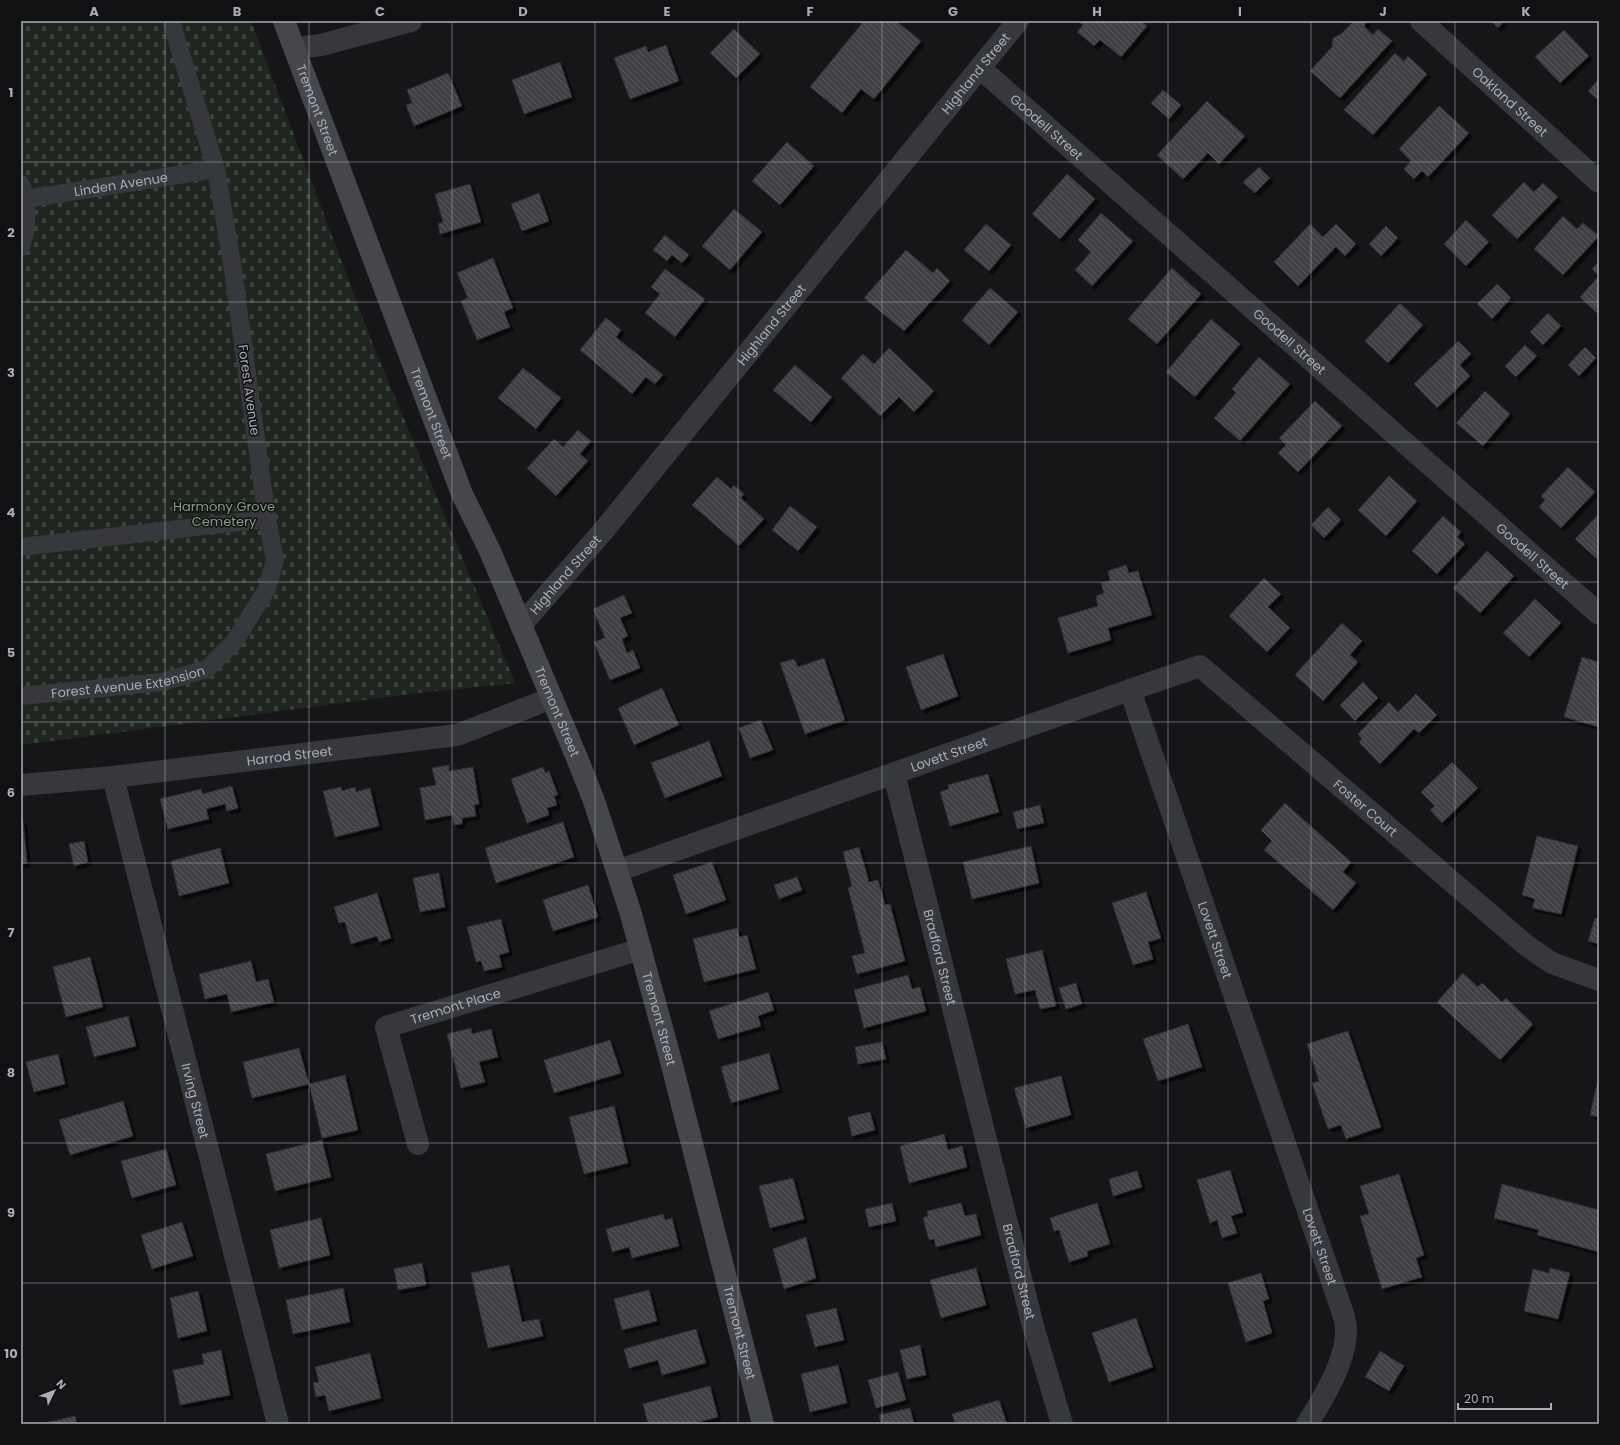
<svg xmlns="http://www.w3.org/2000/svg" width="1620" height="1445" viewBox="0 0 1620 1445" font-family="Poppins,sans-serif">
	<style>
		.cemetery { fill: url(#cemetery-stones) }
		.building { fill: url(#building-back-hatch); stroke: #303034; filter: url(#shadow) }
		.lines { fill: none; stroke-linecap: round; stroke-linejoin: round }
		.lane { stroke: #37383d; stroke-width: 18 }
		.street { stroke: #37383d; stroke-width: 22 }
		.secondary { stroke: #45474d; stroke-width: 22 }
		.grid { fill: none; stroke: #a8adb8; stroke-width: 1; stroke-opacity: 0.55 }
		.labels { text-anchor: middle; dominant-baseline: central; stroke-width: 3; stroke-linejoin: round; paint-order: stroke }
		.street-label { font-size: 13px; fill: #a8adb8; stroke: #111113 }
		.park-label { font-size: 13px; fill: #7fa381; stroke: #111113 }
		.neatline { fill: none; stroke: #a8adb8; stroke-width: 1.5 }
		.grid-label { font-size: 13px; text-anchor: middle; font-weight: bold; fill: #a8adb8 }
	</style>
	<defs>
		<pattern id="cemetery-stones" width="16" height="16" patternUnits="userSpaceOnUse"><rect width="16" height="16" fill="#1e261f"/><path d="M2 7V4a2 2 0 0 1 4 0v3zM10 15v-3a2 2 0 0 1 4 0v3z" fill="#3c433d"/></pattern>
		<pattern id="building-back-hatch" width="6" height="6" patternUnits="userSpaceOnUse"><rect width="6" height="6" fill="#404145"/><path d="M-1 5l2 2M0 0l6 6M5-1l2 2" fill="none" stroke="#595a5e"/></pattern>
		<filter id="shadow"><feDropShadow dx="3.5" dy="3.5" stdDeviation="0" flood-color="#0009"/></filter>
	</defs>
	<rect width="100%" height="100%" fill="#161618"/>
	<path class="cemetery" d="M21,21H251L375,350L515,683L418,693L21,745Z"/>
	<g class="building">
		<path d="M864,21H896L921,41L874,99L861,89L842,113L810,87Z"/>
		<path d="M1077,21H1141L1147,26L1121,57L1100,40L1094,46L1077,32L1083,25Z"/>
		<path d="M1354,21H1368L1364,26L1373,35L1378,29L1392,41L1340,98L1310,71L1332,47L1333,38L1341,34Z"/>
		<path d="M1491,21H1504L1498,28Z"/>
		<path d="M734,29L760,54L736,78L710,53Z"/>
		<path d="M1564,30L1589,56L1560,83L1535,57Z"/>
		<path d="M666,45L679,81L630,99L614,58L646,46L648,52Z"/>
		<path d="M1395,53L1404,61L1408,56L1427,74L1373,135L1344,110Z"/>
		<path d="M560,62L572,97L524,114L512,80Z"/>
		<path d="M448,73L462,106L414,126L406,105L412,103L407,90Z"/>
		<path d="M1599,79V101L1588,91Z"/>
		<path d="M1163,90L1181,105L1169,119L1151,103Z"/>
		<path d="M1207,101L1245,136L1219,164L1208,153L1183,179L1157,155Z"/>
		<path d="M1439,106L1469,133L1428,177L1422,171L1414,179L1404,169L1411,161L1399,149Z"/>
		<path d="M787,142L814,166L780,205L752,181Z"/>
		<path d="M1259,167L1270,178L1255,193L1243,182Z"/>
		<path d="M1067,174L1095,199L1060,239L1032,214Z"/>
		<path d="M1524,182L1534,192L1543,183L1558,197L1517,239L1492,215Z"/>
		<path d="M470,184L481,222L440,234L438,224L443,222L435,194Z"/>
		<path d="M539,193L549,221L522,231L511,204Z"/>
		<path d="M734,209L762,232L730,270L702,246Z"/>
		<path d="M1101,213L1133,241L1092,286L1075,270L1091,252L1078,240Z"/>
		<path d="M1563,216L1577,229L1583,223L1599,236L1563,275L1534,249Z"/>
		<path d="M1466,220L1489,242L1466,266L1444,244Z"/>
		<path d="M986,224L1011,245L989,271L964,250Z"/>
		<path d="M1310,224L1323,237L1336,224L1356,244L1345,256L1336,247L1298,286L1274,262Z"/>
		<path d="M1386,226L1398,238L1381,256L1369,244Z"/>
		<path d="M665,235L689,255L682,263L672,255L667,261L653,250Z"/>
		<path d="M906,250L933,273L937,268L950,281L904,331L864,298Z"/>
		<path d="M493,258L513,308L504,312L510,327L477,340L461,301L468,298L457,273Z"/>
		<path d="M1599,262V315L1580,297L1599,276L1592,269Z"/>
		<path d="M1172,268L1201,294L1157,344L1128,319Z"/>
		<path d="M665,269L705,299L675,337L645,313L660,294L651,287Z"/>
		<path d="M1497,284L1511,298L1492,319L1477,304Z"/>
		<path d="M990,288L1018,312L989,345L962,320Z"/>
		<path d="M1400,303L1423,325L1388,363L1365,341Z"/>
		<path d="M1548,313L1561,326L1543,345L1530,332Z"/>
		<path d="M606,318L621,330L616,337L663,375L655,384L646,377L632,394L580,350Z"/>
		<path d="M1211,319L1240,344L1195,397L1166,372Z"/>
		<path d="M1458,341L1471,354L1460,365L1470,376L1437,408L1414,384Z"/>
		<path d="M1525,345L1537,356L1516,377L1505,366Z"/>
		<path d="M1585,347L1596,358L1579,376L1568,365Z"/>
		<path d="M889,348L934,391L914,412L899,397L880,416L841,378L863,354L874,364Z"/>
		<path d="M1259,357L1290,384L1240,441L1214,418L1236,393L1232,389Z"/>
		<path d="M795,365L832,397L811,422L773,390Z"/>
		<path d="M523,368L561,398L536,429L498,398Z"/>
		<path d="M1485,391L1510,414L1483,446L1456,423Z"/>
		<path d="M1315,401L1342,426L1298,472L1278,453L1286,445L1279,438Z"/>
		<path d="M578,430L591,441L580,454L588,461L556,496L527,468L554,439L563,447Z"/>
		<path d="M1568,467L1595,492L1561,528L1539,507L1545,500L1541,496Z"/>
		<path d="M1389,476L1417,501L1386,536L1358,510Z"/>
		<path d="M717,477L731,489L734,485L744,494L741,498L764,519L739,546L692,505Z"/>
		<path d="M790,506L817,527L798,551L772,530Z"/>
		<path d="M1328,507L1341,520L1324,538L1311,525Z"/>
		<path d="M1599,514V556L1597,559L1575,539Z"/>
		<path d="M1443,516L1461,532L1457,537L1465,544L1437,574L1412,551Z"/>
		<path d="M1487,551L1514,576L1480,613L1453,588Z"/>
		<path d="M1126,565L1129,573L1138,571L1152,615L1108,628L1111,640L1068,653L1058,618L1098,606L1096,596L1104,593L1101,583L1110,581L1108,571Z"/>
		<path d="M1264,578L1281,594L1268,607L1290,628L1267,652L1229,616Z"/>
		<path d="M624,595L632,613L620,618L628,636L622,639L627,653L633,650L640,668L610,680L594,642L605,638L593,609Z"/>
		<path d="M1535,599L1561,623L1529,657L1503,633Z"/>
		<path d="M1342,623L1362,641L1350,655L1358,662L1323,701L1295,675Z"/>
		<path d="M943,654L958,696L921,710L906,667Z"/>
		<path d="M1582,657L1599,662V727L1564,717Z"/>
		<path d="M824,658L845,720L805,734L780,663L794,659L798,667Z"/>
		<path d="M1363,682L1378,698L1355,721L1340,705Z"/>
		<path d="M662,688L679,725L634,745L618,708Z"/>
		<path d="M1416,694L1437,715L1419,733L1414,729L1380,764L1359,742L1362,739L1358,734L1389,702L1398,712Z"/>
		<path d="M761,720L773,750L750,758L739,728Z"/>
		<path d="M709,741L722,776L665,798L651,763Z"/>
		<path d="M1452,762L1478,788L1442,823L1430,810L1435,806L1421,792Z"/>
		<path d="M449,765V771L473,767L479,804L474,805L476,816L462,818V824L454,825L452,815L425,820L420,788L436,785L432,768Z"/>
		<path d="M543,767L545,773L549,771L558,795L554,796L557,805L547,808L549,815L527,823L511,779Z"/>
		<path d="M988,774L999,812L950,826L940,792L949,789L948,785Z"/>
		<path d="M232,786L238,808L227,811L225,804L206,809L209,819L168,829L160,799L201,789L203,794Z"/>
		<path d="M341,787L342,791L355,787L356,792L370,788L379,826L335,837L323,791Z"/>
		<path d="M1285,803L1351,862L1343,872L1356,883L1333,910L1264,850L1272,841L1261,830Z"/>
		<path d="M1040,805L1044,823L1017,829L1013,812Z"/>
		<path d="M21,820H23L27,863L21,864Z"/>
		<path d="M563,822L574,857L496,883L485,848Z"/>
		<path d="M1537,836L1578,846L1561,914L1532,908L1535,899L1522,895Z"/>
		<path d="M84,841L88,862L74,866L69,844Z"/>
		<path d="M1031,846L1039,883L972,899L963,862Z"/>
		<path d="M859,847L869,882L878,880L885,905L890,904L905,961L857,974L852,956L865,953L848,888L852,886L843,852Z"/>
		<path d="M220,848L229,883L179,896L171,861Z"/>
		<path d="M712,862L726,900L686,914L673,875Z"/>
		<path d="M439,873L445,907L420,912L413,878Z"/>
		<path d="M797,877L802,890L779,899L774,885Z"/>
		<path d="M588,885L598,917L553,931L543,900Z"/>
		<path d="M1146,892L1161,938L1148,942L1153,959L1133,965L1112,903Z"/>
		<path d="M377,893L391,938L379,942L377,936L351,944L345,922L339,923L334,907Z"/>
		<path d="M1595,918L1599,919V944L1588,941Z"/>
		<path d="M501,919L509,952L499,955L502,967L484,971L481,961L476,962L467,927Z"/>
		<path d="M737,928L739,937L747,935L756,969L704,982L693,939Z"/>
		<path d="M1042,950L1056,1006L1040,1009L1035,990L1015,994L1006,959Z"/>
		<path d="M90,957L103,1007L66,1017L53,967Z"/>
		<path d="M251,961L256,982L268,979L274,1002L231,1012L227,994L205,999L199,974Z"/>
		<path d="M1463,973L1478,987L1482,983L1502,1002L1506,998L1533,1024L1500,1060L1437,1002Z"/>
		<path d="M908,975L912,989L920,987L926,1011L864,1028L854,990Z"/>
		<path d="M1076,983L1082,1004L1066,1009L1059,988Z"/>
		<path d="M768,992L774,1010L758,1016L761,1026L718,1039L709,1011Z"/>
		<path d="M128,1016L136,1046L94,1057L86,1027Z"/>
		<path d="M1188,1024L1202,1067L1158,1081L1143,1039Z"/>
		<path d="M471,1028L472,1034L491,1029L498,1057L479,1062L485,1082L461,1088L447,1034Z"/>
		<path d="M1348,1031L1381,1127L1346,1139L1341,1125L1328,1129L1312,1083L1319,1081L1307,1044Z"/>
		<path d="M610,1040L621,1073L554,1093L544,1060Z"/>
		<path d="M882,1042L886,1059L858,1064L855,1047Z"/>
		<path d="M299,1048L309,1084L252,1098L243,1062Z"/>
		<path d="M769,1053L779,1089L731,1103L721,1067Z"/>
		<path d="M58,1054L65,1084L34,1092L26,1062Z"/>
		<path d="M345,1075L358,1130L322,1138L309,1084Z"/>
		<path d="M1599,1075V1117L1590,1115Z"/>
		<path d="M1061,1076L1071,1115L1026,1128L1014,1088Z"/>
		<path d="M123,1101L133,1136L70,1155L59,1120Z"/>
		<path d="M614,1106L628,1163L584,1174L569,1117Z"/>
		<path d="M870,1112L875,1130L852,1136L848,1117Z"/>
		<path d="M944,1134L948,1150L962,1146L967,1167L909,1183L900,1146Z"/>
		<path d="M322,1140L331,1177L275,1191L266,1154Z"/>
		<path d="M166,1149L176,1185L132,1198L121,1161Z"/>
		<path d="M1230,1170L1243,1212L1231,1216L1237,1233L1222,1238L1217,1220L1210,1223L1197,1180Z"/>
		<path d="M1137,1171L1142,1187L1113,1196L1109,1179Z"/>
		<path d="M1399,1174L1424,1255L1416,1258L1422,1277L1382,1289L1360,1216L1369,1214L1360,1186Z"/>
		<path d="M793,1178L804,1219L770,1228L759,1186Z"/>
		<path d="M1502,1184L1599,1210V1252L1537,1235L1539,1230L1494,1218Z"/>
		<path d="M892,1203L896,1221L869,1227L865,1209Z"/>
		<path d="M961,1203L965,1216L976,1214L981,1235L936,1247L934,1239L929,1240L923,1218L928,1216L927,1211Z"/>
		<path d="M1097,1203L1110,1244L1087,1251L1088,1256L1069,1262L1059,1230L1054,1231L1050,1218Z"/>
		<path d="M663,1214L665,1220L672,1218L679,1246L632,1258L629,1247L612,1252L606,1229Z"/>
		<path d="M321,1218L330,1255L279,1268L270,1230Z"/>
		<path d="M182,1222L193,1256L152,1269L141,1235Z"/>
		<path d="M806,1237L816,1278L784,1289L773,1249Z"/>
		<path d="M422,1263L426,1285L398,1290L394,1269Z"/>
		<path d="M509,1265L522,1322L539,1319L543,1336L488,1348L471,1273Z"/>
		<path d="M976,1268L986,1305L941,1318L930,1280Z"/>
		<path d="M1550,1268L1570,1273L1558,1319L1524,1311L1533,1269L1549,1273Z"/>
		<path d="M1261,1273L1269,1299L1263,1301L1272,1333L1246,1342L1228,1283Z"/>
		<path d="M343,1288L350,1322L293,1334L286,1300Z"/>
		<path d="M649,1290L657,1321L622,1330L614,1299Z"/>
		<path d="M198,1291L207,1331L178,1338L170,1298Z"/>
		<path d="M836,1308L844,1340L815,1347L806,1315Z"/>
		<path d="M1136,1318L1153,1367L1109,1382L1092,1333Z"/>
		<path d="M696,1329L706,1363L662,1375L658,1360L629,1368L624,1349Z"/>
		<path d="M920,1345L926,1375L907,1379L900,1350Z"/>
		<path d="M221,1350L230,1395L180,1405L173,1370L204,1364L202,1354Z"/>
		<path d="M1380,1351L1404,1366L1389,1391L1365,1377Z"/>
		<path d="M370,1353L381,1398L329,1411L325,1395L316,1397L313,1383L319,1382L315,1367Z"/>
		<path d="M838,1365L847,1403L810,1412L801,1374Z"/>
		<path d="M898,1372L906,1400L876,1408L868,1380Z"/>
		<path d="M710,1386L718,1417L691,1424H648L643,1404Z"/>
		<path d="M999,1400L1007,1424H955L952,1414Z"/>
		<path d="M910,1408L914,1423L881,1424L879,1415Z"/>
		<path d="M75,1416L77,1424H45V1423Z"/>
	</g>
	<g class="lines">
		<g class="lane">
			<path d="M21,184C28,205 28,226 21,247"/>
			<path id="s1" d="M26,199L216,169"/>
			<path d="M21,547L267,519"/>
			<path id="s2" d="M21,696L162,682L207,669L234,642L267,589L275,560L267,519L232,263L216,169L171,21"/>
		</g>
		<g class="street">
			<path id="s3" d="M1421,21L1599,182"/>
			<path d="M295,48L321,45L411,21"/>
			<path id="s4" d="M980,68L1599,614"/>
			<path id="s5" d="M521,625L604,530L1018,21"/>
			<path id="s6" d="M1130,690L1200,666L1527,946L1552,963L1599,980"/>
			<path id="s7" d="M894,774L1033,1326L1062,1424"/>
			<path id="s8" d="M113,777L278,1424"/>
			<path id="s9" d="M21,785L113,777L457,735L552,698"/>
			<path id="s10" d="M617,871L1130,690L1337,1296C1340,1306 1346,1318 1346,1329C1347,1360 1323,1399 1307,1424"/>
			<path id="s11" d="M418,1144L386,1027L641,949"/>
		</g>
		<path class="secondary" id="s12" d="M284,21L462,494L490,551L577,758L594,801L630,911L671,1061L763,1424"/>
	</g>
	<path class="grid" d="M165,21V1424M309,21V1424M452,21V1424M595,21V1424M738,21V1424M882,21V1424M1025,21V1424M1168,21V1424M1311,21V1424M1455,21V1424M21,162H1599M21,302H1599M21,442H1599M21,582H1599M21,722H1599M21,863H1599M21,1003H1599M21,1143H1599M21,1283H1599"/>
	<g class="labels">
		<g class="street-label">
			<text stroke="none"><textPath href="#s5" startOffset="715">Highland Street</textPath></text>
			<text stroke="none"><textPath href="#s3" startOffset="120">Oakland Street</textPath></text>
			<text stroke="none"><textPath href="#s12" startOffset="95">Tremont Street</textPath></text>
			<text stroke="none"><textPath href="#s4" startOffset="89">Goodell Street</textPath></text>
			<text stroke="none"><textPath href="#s1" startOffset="96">Linden Avenue</textPath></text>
			<text stroke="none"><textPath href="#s5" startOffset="391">Highland Street</textPath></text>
			<text stroke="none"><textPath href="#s4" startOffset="413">Goodell Street</textPath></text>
			<text transform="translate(249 390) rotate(82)">Forest Avenue</text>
			<text stroke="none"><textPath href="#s12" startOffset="419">Tremont Street</textPath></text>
			<text stroke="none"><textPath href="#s4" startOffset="737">Goodell Street</textPath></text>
			<text stroke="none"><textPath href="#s5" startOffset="67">Highland Street</textPath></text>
			<text stroke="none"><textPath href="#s2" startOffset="108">Forest Avenue Extension</textPath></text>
			<text stroke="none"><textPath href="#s12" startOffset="743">Tremont Street</textPath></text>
			<text stroke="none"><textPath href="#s10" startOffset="352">Lovett Street</textPath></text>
			<text stroke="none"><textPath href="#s9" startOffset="270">Harrod Street</textPath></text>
			<text stroke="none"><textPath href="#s6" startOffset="292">Foster Court</textPath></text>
			<text stroke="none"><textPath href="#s10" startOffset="808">Lovett Street</textPath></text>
			<text stroke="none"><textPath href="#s7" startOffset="189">Bradford Street</textPath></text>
			<text stroke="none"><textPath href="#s11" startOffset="194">Tremont Place</textPath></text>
			<text stroke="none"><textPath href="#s12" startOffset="1067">Tremont Street</textPath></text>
			<text stroke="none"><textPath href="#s8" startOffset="334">Irving Street</textPath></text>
			<text stroke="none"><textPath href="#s10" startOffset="1132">Lovett Street</textPath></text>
			<text stroke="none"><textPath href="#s7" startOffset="513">Bradford Street</textPath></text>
			<text stroke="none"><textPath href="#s12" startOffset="1391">Tremont Street</textPath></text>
		</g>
		<g class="park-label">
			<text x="224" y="506">Harmony Grove<tspan x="224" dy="15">Cemetery</tspan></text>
		</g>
	</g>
	<rect width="1620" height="1445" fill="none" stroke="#111113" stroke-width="44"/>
	<g transform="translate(54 1391) rotate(47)" stroke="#111113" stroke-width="3" paint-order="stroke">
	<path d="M0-3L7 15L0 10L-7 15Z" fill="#a8adb8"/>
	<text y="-6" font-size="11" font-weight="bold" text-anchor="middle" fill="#a8adb8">N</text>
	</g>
	<path d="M1458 1403v6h93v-6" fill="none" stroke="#a8adb8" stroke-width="2"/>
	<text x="1464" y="1403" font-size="12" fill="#a8adb8" stroke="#111113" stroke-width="3" paint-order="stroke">20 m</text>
	<rect x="22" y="22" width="1576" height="1401" class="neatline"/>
	<g class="grid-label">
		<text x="94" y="16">A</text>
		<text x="237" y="16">B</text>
		<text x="380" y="16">C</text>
		<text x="523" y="16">D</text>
		<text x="667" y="16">E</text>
		<text x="810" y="16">F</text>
		<text x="953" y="16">G</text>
		<text x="1097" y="16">H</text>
		<text x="1240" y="16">I</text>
		<text x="1383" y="16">J</text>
		<text x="1526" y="16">K</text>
		<text x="11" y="97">1</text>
		<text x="11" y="237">2</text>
		<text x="11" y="377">3</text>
		<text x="11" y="517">4</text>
		<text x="11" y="657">5</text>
		<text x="11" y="797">6</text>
		<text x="11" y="937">7</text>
		<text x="11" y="1077">8</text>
		<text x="11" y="1217">9</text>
		<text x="11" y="1358">10</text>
	</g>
</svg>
